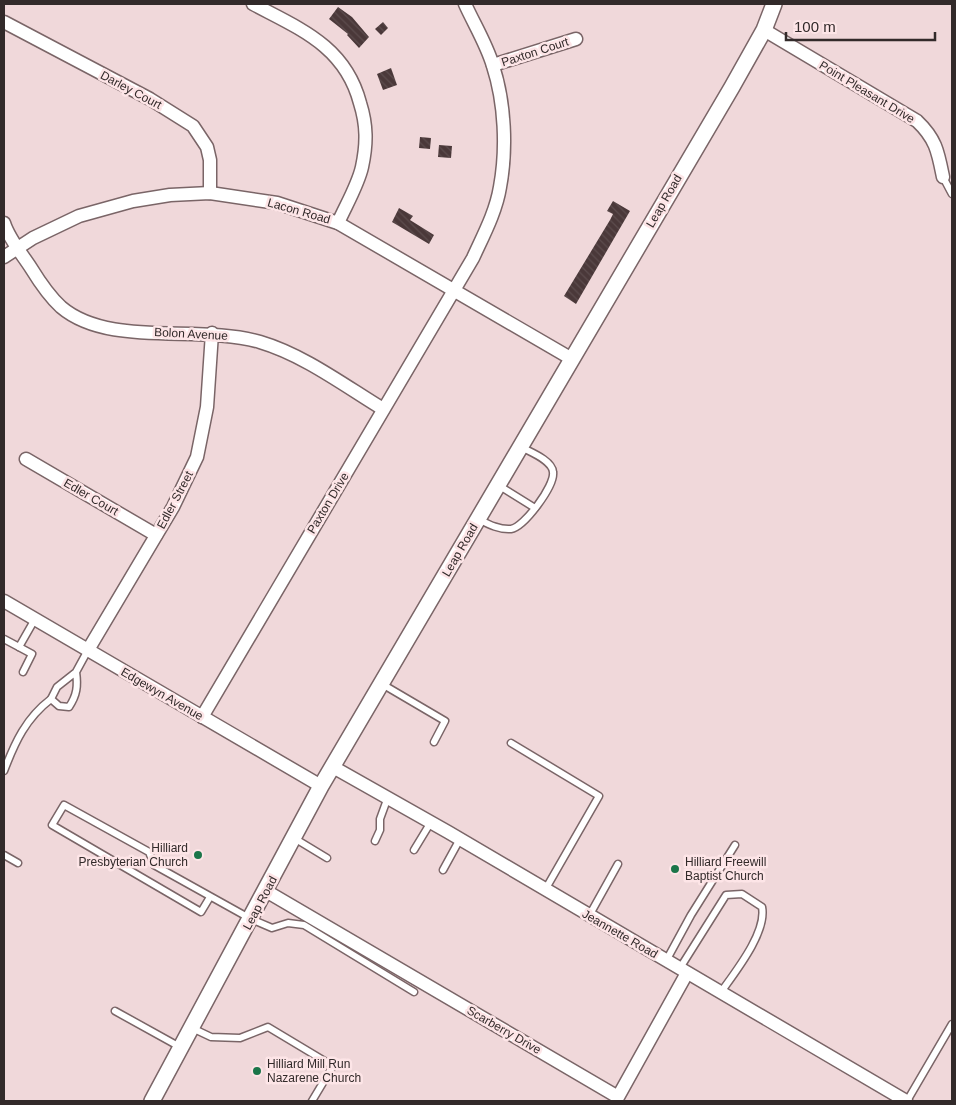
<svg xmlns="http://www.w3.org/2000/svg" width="956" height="1105" viewBox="0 0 956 1105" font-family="Helvetica,sans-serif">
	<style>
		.building { fill: url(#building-back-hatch) }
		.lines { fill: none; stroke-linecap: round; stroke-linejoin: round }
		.service-casing { stroke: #7a6567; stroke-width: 9 }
		.minor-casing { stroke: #7a6567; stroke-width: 15 }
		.tertiary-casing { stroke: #7a6567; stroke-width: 18 }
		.service { stroke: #fff; stroke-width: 6 }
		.minor { stroke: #fff; stroke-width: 12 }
		.tertiary { stroke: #fff; stroke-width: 15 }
		.poi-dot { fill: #1b7549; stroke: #fde5e7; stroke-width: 2 }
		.labels { text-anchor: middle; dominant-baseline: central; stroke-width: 5; stroke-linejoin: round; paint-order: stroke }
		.street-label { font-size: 12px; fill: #322a2a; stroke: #fde5e7 }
		.poi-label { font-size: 12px; fill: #322a2a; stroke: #fde5e7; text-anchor: start }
	</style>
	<defs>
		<pattern id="building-back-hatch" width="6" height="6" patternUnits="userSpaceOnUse" patternTransform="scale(1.25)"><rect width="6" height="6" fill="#4a3839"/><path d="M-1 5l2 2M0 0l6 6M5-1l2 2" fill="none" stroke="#5c4c4d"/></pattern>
	</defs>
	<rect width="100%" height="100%" fill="#f0d8da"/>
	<g class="building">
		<path d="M338,7L352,17L369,37L359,48L347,35L348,34L329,19Z"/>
		<path d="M383,22L388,28L381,35L375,29Z"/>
		<path d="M391,68L397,85L383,90L377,74Z"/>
		<path d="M420,137L431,138L430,149L419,148Z"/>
		<path d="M439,145L452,146L451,158L438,157Z"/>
		<path d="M613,201L630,211L576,304L564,296L610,220L613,214L607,211Z"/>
		<path d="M399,208L413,216L410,220L434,235L429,244L392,222Z"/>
	</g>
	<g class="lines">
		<defs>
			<g id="service">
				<path d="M943,177L952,194"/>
				<path d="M498,485L535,508"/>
				<path d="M478,519C488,524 499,530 511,529C524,527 555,486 553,472C552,460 530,452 521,447"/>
				<path d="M4,639L19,647"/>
				<path d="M23,672L32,654L19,647L35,619"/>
				<path d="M76,672L57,687L51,699L59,706L69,707C77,695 78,686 76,672L88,650"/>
				<path d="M382,684L445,721L434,742"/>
				<path d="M511,743L599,796L545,890"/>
				<path d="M4,771C15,742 26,718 51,699"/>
				<path d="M294,838L327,858"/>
				<path d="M375,841L380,830V819L388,797"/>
				<path d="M414,850L431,822"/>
				<path d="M4,855L18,863"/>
				<path d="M443,870L460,839"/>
				<path d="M210,897L201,912L52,825L64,805L149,852L154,865L251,919L272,928L288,923L304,925L414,992"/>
				<path d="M589,916L618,864"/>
				<path d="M666,961L691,915L735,845"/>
				<path d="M680,968L726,895L742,894L762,907C767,932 736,971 721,992"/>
				<path d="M115,1011L180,1047"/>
				<path d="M192,1028L211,1037L240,1038L268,1027L333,1066L312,1101"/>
				<path d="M907,1101L952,1024"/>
			</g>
			<g id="minor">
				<path d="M253,4C300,29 345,46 360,103C367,125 367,144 362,167C358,185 346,205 338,223"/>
				<path d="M4,22L150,99L193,126L207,147L210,160V193"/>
				<path d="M764,30L917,121C936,139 938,152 943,177"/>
				<path d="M493,65L576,39"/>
				<path d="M4,223C9,239 22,254 31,268C39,281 50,297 61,307C109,348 199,324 260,342C304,355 345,386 383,409"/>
				<path d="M4,257L33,238L79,216L133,201L170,195L210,193L277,203L338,223L572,359"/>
				<path d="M26,459L156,535"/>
				<path d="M4,601L321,786"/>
				<path d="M88,650L173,507L197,457L207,407L212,333"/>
				<path d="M202,717L473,258C483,236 496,212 500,187C507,149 505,103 493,66C487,45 474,24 465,4"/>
				<path d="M333,767L448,832L906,1101"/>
				<path d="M266,891L618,1097L687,973"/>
			</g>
			<path id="tertiary" d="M152,1101L321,786L732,87L764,30L774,4"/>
		</defs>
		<use href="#service" class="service-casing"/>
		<use href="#minor" class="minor-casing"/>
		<use href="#tertiary" class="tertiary-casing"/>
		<use href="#service" class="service"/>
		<use href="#minor" class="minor"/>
		<use href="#tertiary" class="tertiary"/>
	</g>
	<g class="poi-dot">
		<circle cx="198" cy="855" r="5"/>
		<circle cx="675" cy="869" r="5"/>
		<circle cx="257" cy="1071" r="5"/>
	</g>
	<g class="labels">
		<g class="street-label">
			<text transform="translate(535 52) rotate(-18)">Paxton Court</text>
			<text transform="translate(131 90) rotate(28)">Darley Court</text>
			<text transform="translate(867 92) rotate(31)">Point Pleasant Drive</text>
			<text transform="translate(664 201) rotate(-60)">Leap Road</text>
			<text transform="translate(299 211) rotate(16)">Lacon Road</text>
			<text transform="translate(191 334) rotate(3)">Bolon Avenue</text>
			<text transform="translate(91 497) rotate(30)">Edler Court</text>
			<text transform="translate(175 500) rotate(-62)">Edler Street</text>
			<text transform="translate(328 503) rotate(-59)">Paxton Drive</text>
			<text transform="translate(460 550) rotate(-60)">Leap Road</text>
			<text transform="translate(162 694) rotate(30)">Edgewyn Avenue</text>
			<text transform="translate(260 903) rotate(-62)">Leap Road</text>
			<text transform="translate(620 934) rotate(30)">Jeannette Road</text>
			<text transform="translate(504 1030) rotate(30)">Scarberry Drive</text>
		</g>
		<g class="poi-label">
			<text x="188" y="848" text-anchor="end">Hilliard<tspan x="188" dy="14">Presbyterian Church</tspan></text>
			<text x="685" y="862">Hilliard Freewill<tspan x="685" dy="14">Baptist Church</tspan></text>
			<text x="267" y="1064">Hilliard Mill Run<tspan x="267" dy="14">Nazarene Church</tspan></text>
		</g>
	</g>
	<rect width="956" height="1105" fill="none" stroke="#322a2a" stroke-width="10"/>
	<path d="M786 32v8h149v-8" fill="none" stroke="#322a2a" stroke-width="2.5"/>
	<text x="794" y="32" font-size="15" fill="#322a2a" stroke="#fde5e7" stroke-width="4" paint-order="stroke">100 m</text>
</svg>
